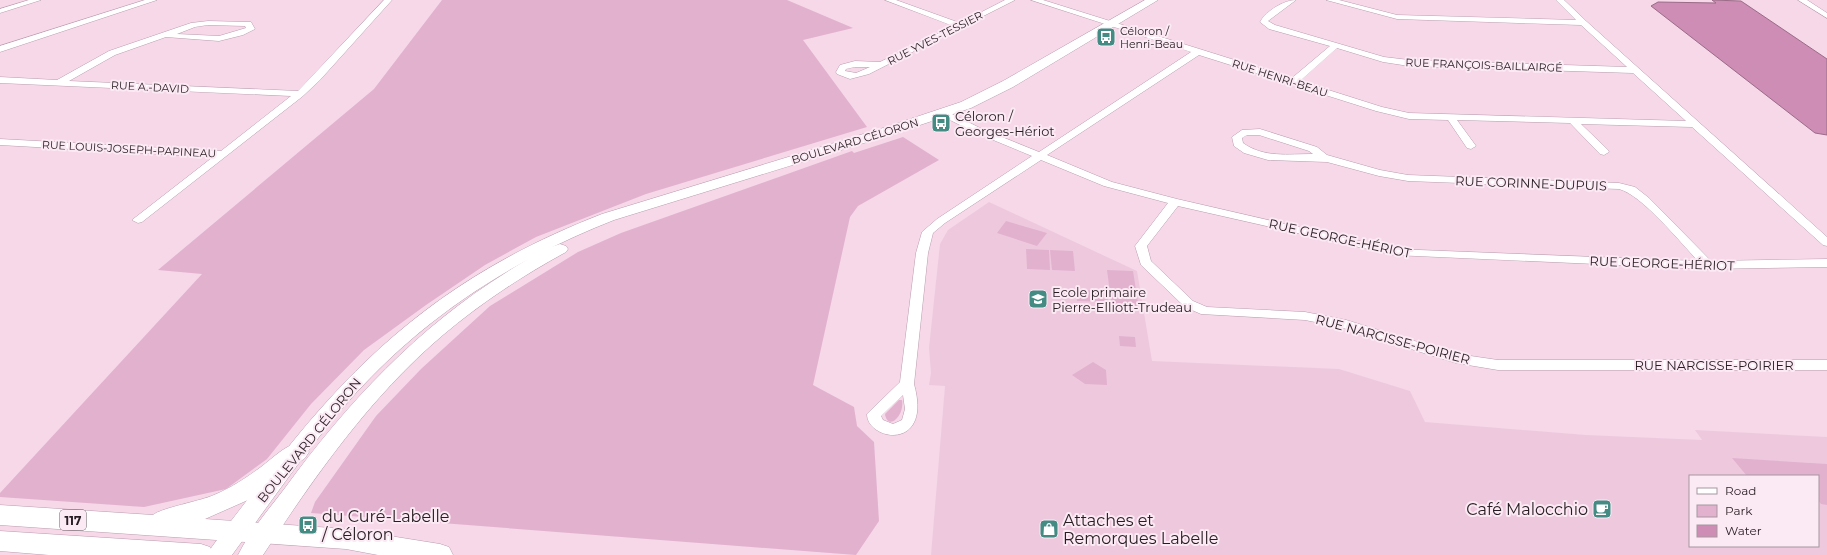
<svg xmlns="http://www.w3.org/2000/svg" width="1827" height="555" viewBox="0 0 1827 555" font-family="Montserrat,sans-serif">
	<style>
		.built { fill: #eec9de; fill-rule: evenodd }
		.green { fill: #e2b1ce }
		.water { fill: #cd8db4; stroke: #9b6b88 }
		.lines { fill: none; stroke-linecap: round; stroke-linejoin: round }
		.street-casing { stroke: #ba9dae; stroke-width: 1 }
		.secondary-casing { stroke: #ba9dae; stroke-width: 1 }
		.primary-casing { stroke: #ba9dae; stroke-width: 1 }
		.street { fill: #fff; fill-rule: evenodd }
		.secondary { fill: #fff; fill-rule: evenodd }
		.primary { fill: #fff; fill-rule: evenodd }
		.labels { text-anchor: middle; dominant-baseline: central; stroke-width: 4; stroke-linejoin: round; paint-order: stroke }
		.far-poi-label { font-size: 11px; fill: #271c22; stroke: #fbe9f3; text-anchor: start }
		.far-street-label { font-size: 11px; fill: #271c22; stroke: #fbe9f3 }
		.shield { fill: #fbe9f3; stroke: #675a61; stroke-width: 1 }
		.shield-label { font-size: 12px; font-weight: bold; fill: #271c22 }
		.poi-label { font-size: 13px; fill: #271c22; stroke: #fbe9f3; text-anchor: start }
		.street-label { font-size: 13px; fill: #271c22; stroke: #fbe9f3 }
		.near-poi-label { font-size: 16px; fill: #271c22; stroke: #fbe9f3; text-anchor: start }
	</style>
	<rect width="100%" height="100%" fill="#f6d8e9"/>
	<path class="built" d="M989,202L1137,271L1152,361L1339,369L1410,391L1425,422L1586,435L1702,440L1695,430L1827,437V555H931L945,386L929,385L931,373L929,348L940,244L948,230ZM1690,476H1818V546H1690Z"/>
	<g class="green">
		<path d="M442,0H787L853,28L803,40L867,127L646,194L536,237L485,265L426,305L364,350L311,404L267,459L226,489L144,507L0,497V493L202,274L158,270L374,89Z"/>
		<path d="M903,137L939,160L858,206L850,217L813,385L854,407L857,426L874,442L879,521L856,555L311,513L315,502L376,416L421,369L490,306L578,252L621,233L852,151L854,153Z"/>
		<path d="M1006,221L1047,233L1037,246L997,233Z"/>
		<path d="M1026,249L1049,250L1050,270L1027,269Z"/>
		<path d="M1050,250L1073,251L1075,271L1052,270Z"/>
		<path d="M1107,270L1133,271L1139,309L1112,308Z"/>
		<path d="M1076,290L1107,291L1108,302L1077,301Z"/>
		<path d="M1119,336L1135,337L1136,347L1120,346Z"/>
		<path d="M1093,362L1106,370L1107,385L1085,384L1072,375Z"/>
		<path d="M899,400H902C905,415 888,432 885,414Z"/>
		<path d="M1732,458L1827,464V505L1821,504L1818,500V476H1747Z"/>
	</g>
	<path class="water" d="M1712,0L1741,1L1827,59V135L1815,133L1651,6L1658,2L1716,3Z"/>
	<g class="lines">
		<defs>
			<g id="street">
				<path d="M29,0H41L0,13V9Z"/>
				<path d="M145,0H157L0,52V46Z"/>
				<path d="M384,0H392L320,80L303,96L142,222L138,223L132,220L213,157L0,145V139L221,151L291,96L0,83V77L57,80L109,51L191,23L208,21L248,22H251L255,29L243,35L219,41L166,37L115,55L69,81L298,91ZM208,25L245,26L246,28L219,36L177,34L195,27Z"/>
				<path d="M885,0H896L960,23L1005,0H1015L869,74L850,79L837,74L836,72L840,65L855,61L880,62L953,26ZM855,67H870L856,73L845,71L846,69Z"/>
				<path d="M1031,0H1043L1292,78L1330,46L1269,29L1260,22C1266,11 1284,0 1296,0L1268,21L1275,25L1384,57L1409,60L1627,67L1581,25L1397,19L1326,0H1339L1397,15L1576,20L1556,0H1564L1586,21L1827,237V246L1823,245L1692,127L1581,124L1608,150L1609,152L1604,155L1600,154L1570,123L1457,120L1476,146L1471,149L1467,148L1448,120L1409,119L1376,111L1199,55L1047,155L1112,182L1177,199L1394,249L1698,261C1680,242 1642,195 1619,189L1408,181L1379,176L1327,162L1268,160L1244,153L1234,146L1232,137L1242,130L1260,129L1317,147L1327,155L1380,170L1408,175L1619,183L1635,187L1649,198L1711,261L1827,259V267L1708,269L1394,255L1178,206L1147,246L1151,261L1193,301L1207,307L1305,312L1346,320L1457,354L1498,360H1827V370H1498L1456,363L1340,327L1305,320L1201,314L1185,307L1141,265L1135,246L1168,203L1104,186L1041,160L945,223L933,233L928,253L914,384C933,452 867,441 867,414L900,382L916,253L922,232L937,219L1032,156L974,132L940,115V111H946L980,128L1039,152L1191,52ZM1337,48L1383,62L1409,66L1633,73L1686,121L1409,113L1382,107L1300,81ZM1247,135H1259L1309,151L1313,154C1288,154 1264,158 1243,143L1242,138ZM903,395L905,409L902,420L893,424L883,420L881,416Z"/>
				<path d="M1798,0H1807L1827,13V18Z"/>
			</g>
			<g id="secondary">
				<path d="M1145,0H1158L1013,87L971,108L893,134L614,220C507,262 416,322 341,410C302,456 268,506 232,555H207C213,544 221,535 228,525C240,509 253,493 265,477C361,350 453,272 602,214L883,128L961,102L1003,81Z"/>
				<path d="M560,244L566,246L568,249L566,252C522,276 481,303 443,335C370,397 315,476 263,555H238C250,531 269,509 285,488C347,403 417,328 507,272C523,262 542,249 560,244Z"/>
			</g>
			<g id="primary">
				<path d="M297,443L305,446L309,452L305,458L248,500L205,519L346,529L440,544L449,547L453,555H378L346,549L0,525V505L153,515C161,508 201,501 214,495C231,488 246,478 261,467C273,458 283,447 297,443Z"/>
				<path d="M0,531L201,544L210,547L214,555H49L0,551Z"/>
			</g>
		</defs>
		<use href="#street" class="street-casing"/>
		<use href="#secondary" class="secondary-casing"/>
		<use href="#primary" class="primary-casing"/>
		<use href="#street" class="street"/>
		<use href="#secondary" class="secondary"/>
		<use href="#primary" class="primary"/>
	</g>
	<defs>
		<symbol id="bus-square" viewBox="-11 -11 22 22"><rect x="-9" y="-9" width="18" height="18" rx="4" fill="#448b84" stroke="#fbe9f3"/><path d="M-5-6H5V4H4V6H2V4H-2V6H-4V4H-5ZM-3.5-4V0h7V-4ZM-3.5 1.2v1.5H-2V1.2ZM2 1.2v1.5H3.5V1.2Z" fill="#fff"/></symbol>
		<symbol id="school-square" viewBox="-11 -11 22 22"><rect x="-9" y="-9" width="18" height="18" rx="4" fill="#448b84" stroke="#fbe9f3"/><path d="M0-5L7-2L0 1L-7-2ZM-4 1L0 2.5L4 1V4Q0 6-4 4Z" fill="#fff"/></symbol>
		<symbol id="cafe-square" viewBox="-11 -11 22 22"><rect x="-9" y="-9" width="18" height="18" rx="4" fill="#448b84" stroke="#fbe9f3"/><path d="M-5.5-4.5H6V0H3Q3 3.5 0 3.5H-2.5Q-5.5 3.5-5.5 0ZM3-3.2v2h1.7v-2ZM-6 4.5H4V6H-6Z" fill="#fff"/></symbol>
		<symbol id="shop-square" viewBox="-11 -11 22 22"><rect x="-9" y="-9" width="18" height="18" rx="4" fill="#448b84" stroke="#fbe9f3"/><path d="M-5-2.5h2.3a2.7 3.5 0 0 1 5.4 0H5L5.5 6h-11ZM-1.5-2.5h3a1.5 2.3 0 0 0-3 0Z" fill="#fff"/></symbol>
	</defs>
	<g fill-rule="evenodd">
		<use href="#bus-square" x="1095" y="26" width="22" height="22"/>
		<use href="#bus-square" x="930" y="112" width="22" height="22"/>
		<use href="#school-square" x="1027" y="288" width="22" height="22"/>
		<use href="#cafe-square" x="1591" y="498" width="22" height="22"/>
		<use href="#bus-square" x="297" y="514" width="22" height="22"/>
		<use href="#shop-square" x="1038" y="518" width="22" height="22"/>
	</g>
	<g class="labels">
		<g class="far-poi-label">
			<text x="1120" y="31">Céloron /<tspan x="1120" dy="13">Henri-Beau</tspan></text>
		</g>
		<g class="far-street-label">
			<text transform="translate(935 38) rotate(-27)">RUE YVES-TESSIER</text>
			<text transform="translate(1484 65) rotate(2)">RUE FRANÇOIS-BAILLAIRGÉ</text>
			<text transform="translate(1280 78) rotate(18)">RUE HENRI-BEAU</text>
			<text transform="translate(150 87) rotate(3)">RUE A.-DAVID</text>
			<text transform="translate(855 141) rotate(-17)">BOULEVARD CÉLORON</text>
			<text transform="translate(129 149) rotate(3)">RUE LOUIS-JOSEPH-PAPINEAU</text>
		</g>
		<rect class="shield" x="60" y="510" width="26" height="20" rx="3"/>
		<g class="shield-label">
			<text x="73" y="520">117</text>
		</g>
		<g class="poi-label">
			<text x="955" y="116">Céloron /<tspan x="955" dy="15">Georges-Hériot</tspan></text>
			<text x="1052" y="292">Ecole primaire<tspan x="1052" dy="15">Pierre-Elliott-Trudeau</tspan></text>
		</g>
		<g class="street-label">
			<text transform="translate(1531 183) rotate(2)">RUE CORINNE-DUPUIS</text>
			<text transform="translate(1340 238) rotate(12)">RUE GEORGE-HÉRIOT</text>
			<text transform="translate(1662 263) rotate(2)">RUE GEORGE-HÉRIOT</text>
			<text transform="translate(1393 339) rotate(15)">RUE NARCISSE-POIRIER</text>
			<text x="1714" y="365">RUE NARCISSE-POIRIER</text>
			<text transform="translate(309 440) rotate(-51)">BOULEVARD CÉLORON</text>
		</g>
		<g class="near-poi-label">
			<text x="1588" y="509" text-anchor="end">Café Malocchio</text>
			<text x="322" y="516">du Curé-Labelle<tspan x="322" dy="18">/ Céloron</tspan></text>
			<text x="1063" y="520">Attaches et<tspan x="1063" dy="18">Remorques Labelle</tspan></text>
		</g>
	</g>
	<rect x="1689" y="475" width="130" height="72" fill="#fbe9f3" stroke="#a6979f"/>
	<rect x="1697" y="488" width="20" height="6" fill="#ffffff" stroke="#a6979f"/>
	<text x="1725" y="495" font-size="12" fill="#271c22">Road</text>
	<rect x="1697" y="505" width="20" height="12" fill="#e2b1ce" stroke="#a6979f"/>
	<text x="1725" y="515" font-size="12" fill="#271c22">Park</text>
	<rect x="1697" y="525" width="20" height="12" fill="#cd8db4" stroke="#a6979f"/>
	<text x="1725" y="535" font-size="12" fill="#271c22">Water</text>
</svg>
